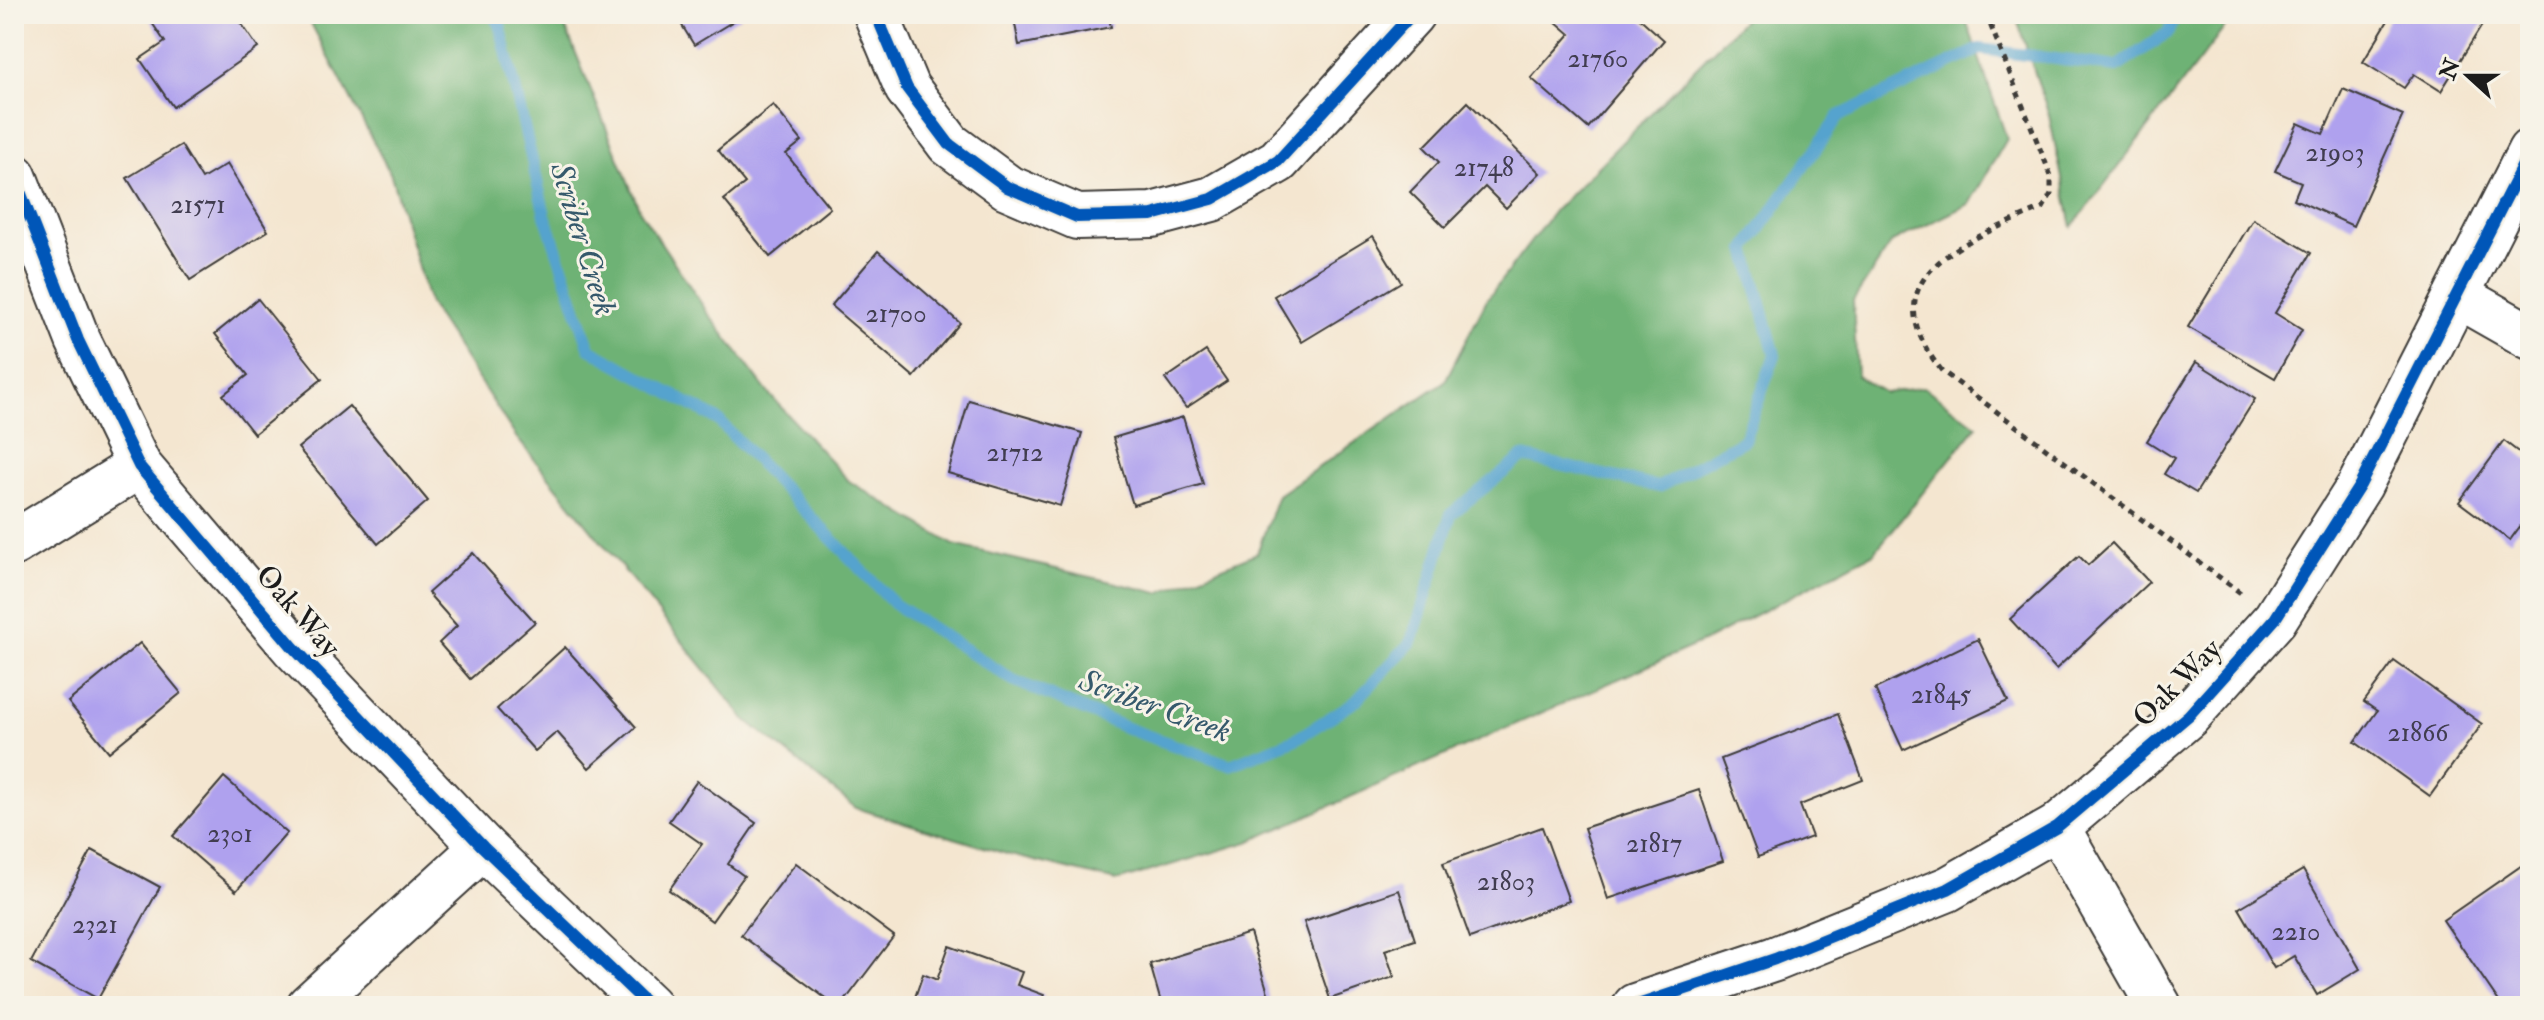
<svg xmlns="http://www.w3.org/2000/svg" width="2544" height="1020" viewBox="0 0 2544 1020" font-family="'IM FELL Double Pica',serif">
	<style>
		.forest { fill: #6eb275; stroke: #456748; stroke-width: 2 }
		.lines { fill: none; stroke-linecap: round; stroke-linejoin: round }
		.stream { stroke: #54a3ce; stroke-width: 12 }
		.building { fill: #afa1ee }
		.minor-casing { stroke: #3c3a37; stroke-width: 48 }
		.tertiary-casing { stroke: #3c3a37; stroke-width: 48 }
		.path { stroke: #3c3a37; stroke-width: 5; stroke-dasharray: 6 6; stroke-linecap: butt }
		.minor { stroke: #fff; stroke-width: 44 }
		.tertiary { stroke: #fff; stroke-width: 44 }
		.cycleway-casing { stroke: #f7f3e8; stroke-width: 17 }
		.cycleway { stroke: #0057b8; stroke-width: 12 }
		.labels { text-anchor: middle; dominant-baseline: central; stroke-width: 6; stroke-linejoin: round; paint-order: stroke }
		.number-label { font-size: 26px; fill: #413d50 }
		.street-label { font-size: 30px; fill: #1c1c1c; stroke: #f7f3e8 }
		.water-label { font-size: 32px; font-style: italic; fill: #35596c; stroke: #f7f3e8 }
	</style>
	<rect width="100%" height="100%" fill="#f7f3e8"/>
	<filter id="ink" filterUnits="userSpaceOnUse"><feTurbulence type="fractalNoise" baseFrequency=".0125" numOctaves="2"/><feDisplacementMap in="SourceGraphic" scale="16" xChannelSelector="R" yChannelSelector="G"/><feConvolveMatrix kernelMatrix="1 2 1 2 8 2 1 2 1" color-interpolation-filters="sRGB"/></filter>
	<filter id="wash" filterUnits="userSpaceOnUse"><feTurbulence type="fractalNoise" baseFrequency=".006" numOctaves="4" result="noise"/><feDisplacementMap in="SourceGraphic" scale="32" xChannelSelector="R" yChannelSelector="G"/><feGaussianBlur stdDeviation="1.8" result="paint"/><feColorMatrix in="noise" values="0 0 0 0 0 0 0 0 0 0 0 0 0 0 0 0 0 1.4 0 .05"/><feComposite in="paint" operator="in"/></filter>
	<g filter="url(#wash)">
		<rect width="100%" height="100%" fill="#f4e6d0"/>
		<g class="forest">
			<path d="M306,14H560L640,211L707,312L769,394L849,481L954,545L1159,593L1257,553L1278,495L1445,381L1487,299L1555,210L1749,14H1964L2007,139L1969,204L1892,242L1853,301L1857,376L1885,393L1924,387L1977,426L1874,553L1707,640L1248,842L1117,881L1010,855L856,808L745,719L516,437L429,304L391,175Z"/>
			<path d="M2015,14H2235L2072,227L2049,115Z"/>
		</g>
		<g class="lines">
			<path class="stream" d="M494,14L500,25L545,215L590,349L718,420L894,604L1013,680L1134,731L1230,765L1296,739L1356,701L1412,641L1451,514L1523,457L1659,487L1744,440L1775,355L1746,249L1839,116L1980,49L2117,67L2169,32L2176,14"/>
		</g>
		<g id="blocks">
			<g class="building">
				<path d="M146,14H235L258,48L173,107L140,59L165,42Z"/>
				<path d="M675,14H739L740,17L694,45Z"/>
				<path d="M1013,14H1108L1111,27L1019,45Z"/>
				<path d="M1547,14H1635L1664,40L1588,128L1531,78L1570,34Z"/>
				<path d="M2392,14L2411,19L2414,14H2489L2441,91L2414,74L2404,88L2363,62Z"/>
				<path d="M2343,89L2403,115L2353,226L2294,199L2301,182L2275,171L2298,123L2323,134Z"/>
				<path d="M1468,102L1540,173L1506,208L1485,187L1445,227L1410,192L1439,162L1424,147Z"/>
				<path d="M773,105L802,141L786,154L830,208L770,257L724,200L745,183L718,150Z"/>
				<path d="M181,145L202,179L227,164L268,231L190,280L127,178Z"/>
				<path d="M2253,219L2311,253L2275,313L2302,330L2275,378L2188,327Z"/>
				<path d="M1373,236L1401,282L1302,342L1274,296Z"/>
				<path d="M878,251L960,323L914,377L831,306Z"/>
				<path d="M258,299L322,379L254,434L223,395L248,375L215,334Z"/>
				<path d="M1206,351L1227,381L1186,408L1165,379Z"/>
				<path d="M2196,362L2255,399L2196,493L2164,474L2174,458L2147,441Z"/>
				<path d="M969,400L1082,433L1060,506L948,473Z"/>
				<path d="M349,406L428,501L378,544L298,448Z"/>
				<path d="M1183,417L1203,484L1133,505L1113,438Z"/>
				<path d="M2504,441L2530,461V526L2524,521L2510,540L2459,502Z"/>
				<path d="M2112,543L2149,582L2056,669L2010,619L2079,556L2088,565Z"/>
				<path d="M473,553L535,622L470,679L439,643L457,626L428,593Z"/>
				<path d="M1978,639L2008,701L1903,750L1875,689Z"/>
				<path d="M140,643L181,693L109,752L68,702Z"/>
				<path d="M565,647L636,727L589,768L557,732L535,751L497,709Z"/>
				<path d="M2394,661L2482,724L2430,796L2355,742L2377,711L2364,702Z"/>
				<path d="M1838,714L1863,780L1800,805L1812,837L1758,857L1721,759Z"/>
				<path d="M224,777L287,833L236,891L173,836Z"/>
				<path d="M697,781L756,823L728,864L744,876L712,921L669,890L702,844L669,821Z"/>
				<path d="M1699,790L1723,861L1608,899L1584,828Z"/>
				<path d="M1542,827L1569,901L1470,938L1443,863Z"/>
				<path d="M92,850L160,887L98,999L31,962Z"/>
				<path d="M796,863L894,936L841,1006H836L741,935Z"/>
				<path d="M2521,866L2530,880V999L2519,1006H2502L2443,920Z"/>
				<path d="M2303,870L2360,969L2317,995L2294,956L2274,968L2239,908Z"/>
				<path d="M1399,890L1415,940L1385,950L1394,977L1330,999L1304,922Z"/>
				<path d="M1250,933L1272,1006H1162L1150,964Z"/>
				<path d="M949,946L1022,972L1017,985L1044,995L1040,1006H990L976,1001L975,1006H912L923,974L937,980Z"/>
			</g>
		</g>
	</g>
	<g filter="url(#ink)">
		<use href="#blocks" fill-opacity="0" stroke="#3c3a37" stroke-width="2"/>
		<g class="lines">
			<defs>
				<g id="minor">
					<path d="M876,14L907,88L949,144L1007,187L1077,217L1152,215L1212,199L1278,161L1412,14"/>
					<path d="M2458,296L2530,337"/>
					<path d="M2057,827L2159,1006"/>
					<path d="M309,1006L483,847"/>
				</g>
				<g id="tertiary">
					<path d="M14,176L78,340L139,466L293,647L483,847L649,1006"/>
					<path d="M14,543L139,466"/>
					<path d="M1635,1006L1775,959L1948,889L2057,827L2189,715L2275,619L2360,485L2530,151"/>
				</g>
			</defs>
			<use href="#minor" class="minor-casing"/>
			<use href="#tertiary" class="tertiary-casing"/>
			<path class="path" d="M1986,14L2051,176V194L2043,208C1966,241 1865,275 1942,371L2242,594"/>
			<use href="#minor" class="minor"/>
			<use href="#tertiary" class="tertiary"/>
			<defs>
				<g id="cycleway">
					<path d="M876,14L907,88L949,144L1007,187L1077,217L1152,215L1212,199L1278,161L1412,14"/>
					<path d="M14,176L78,340L139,466L293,647L483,847L649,1006"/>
					<path d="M1635,1006L1775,959L1948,889L2057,827L2189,715L2275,619L2360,485L2530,151"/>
				</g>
			</defs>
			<use href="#cycleway" class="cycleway-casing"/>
			<use href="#cycleway" class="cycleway"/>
		</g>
	</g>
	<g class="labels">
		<g class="number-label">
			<text x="1598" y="59">21760</text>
			<text x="2335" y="153">21903</text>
			<text x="1484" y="168">21748</text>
			<text x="198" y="205">21571</text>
			<text x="896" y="314">21700</text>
			<text x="1015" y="453">21712</text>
			<text x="1941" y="695">21845</text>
			<text x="2418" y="733">21866</text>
			<text x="230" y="834">2301</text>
			<text x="1654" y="844">21817</text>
			<text x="1506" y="882">21803</text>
			<text x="95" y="925">2321</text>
			<text x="2296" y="932">2210</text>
		</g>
		<g class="street-label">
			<text transform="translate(298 611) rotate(49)">Oak Way</text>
			<text transform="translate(2177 683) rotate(-45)">Oak Way</text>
		</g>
		<g class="water-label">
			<text transform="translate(583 239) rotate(73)">Scriber Creek</text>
			<text transform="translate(1155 706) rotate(20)">Scriber Creek</text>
		</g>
	</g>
	<rect width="2544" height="1020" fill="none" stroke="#f7f3e8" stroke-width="48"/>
	<g transform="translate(2468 76) rotate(291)" stroke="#f7f3e8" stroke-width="6" paint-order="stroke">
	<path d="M0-6L14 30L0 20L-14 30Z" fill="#1c1c1c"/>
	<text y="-12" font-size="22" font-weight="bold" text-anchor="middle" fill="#1c1c1c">N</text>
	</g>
</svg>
